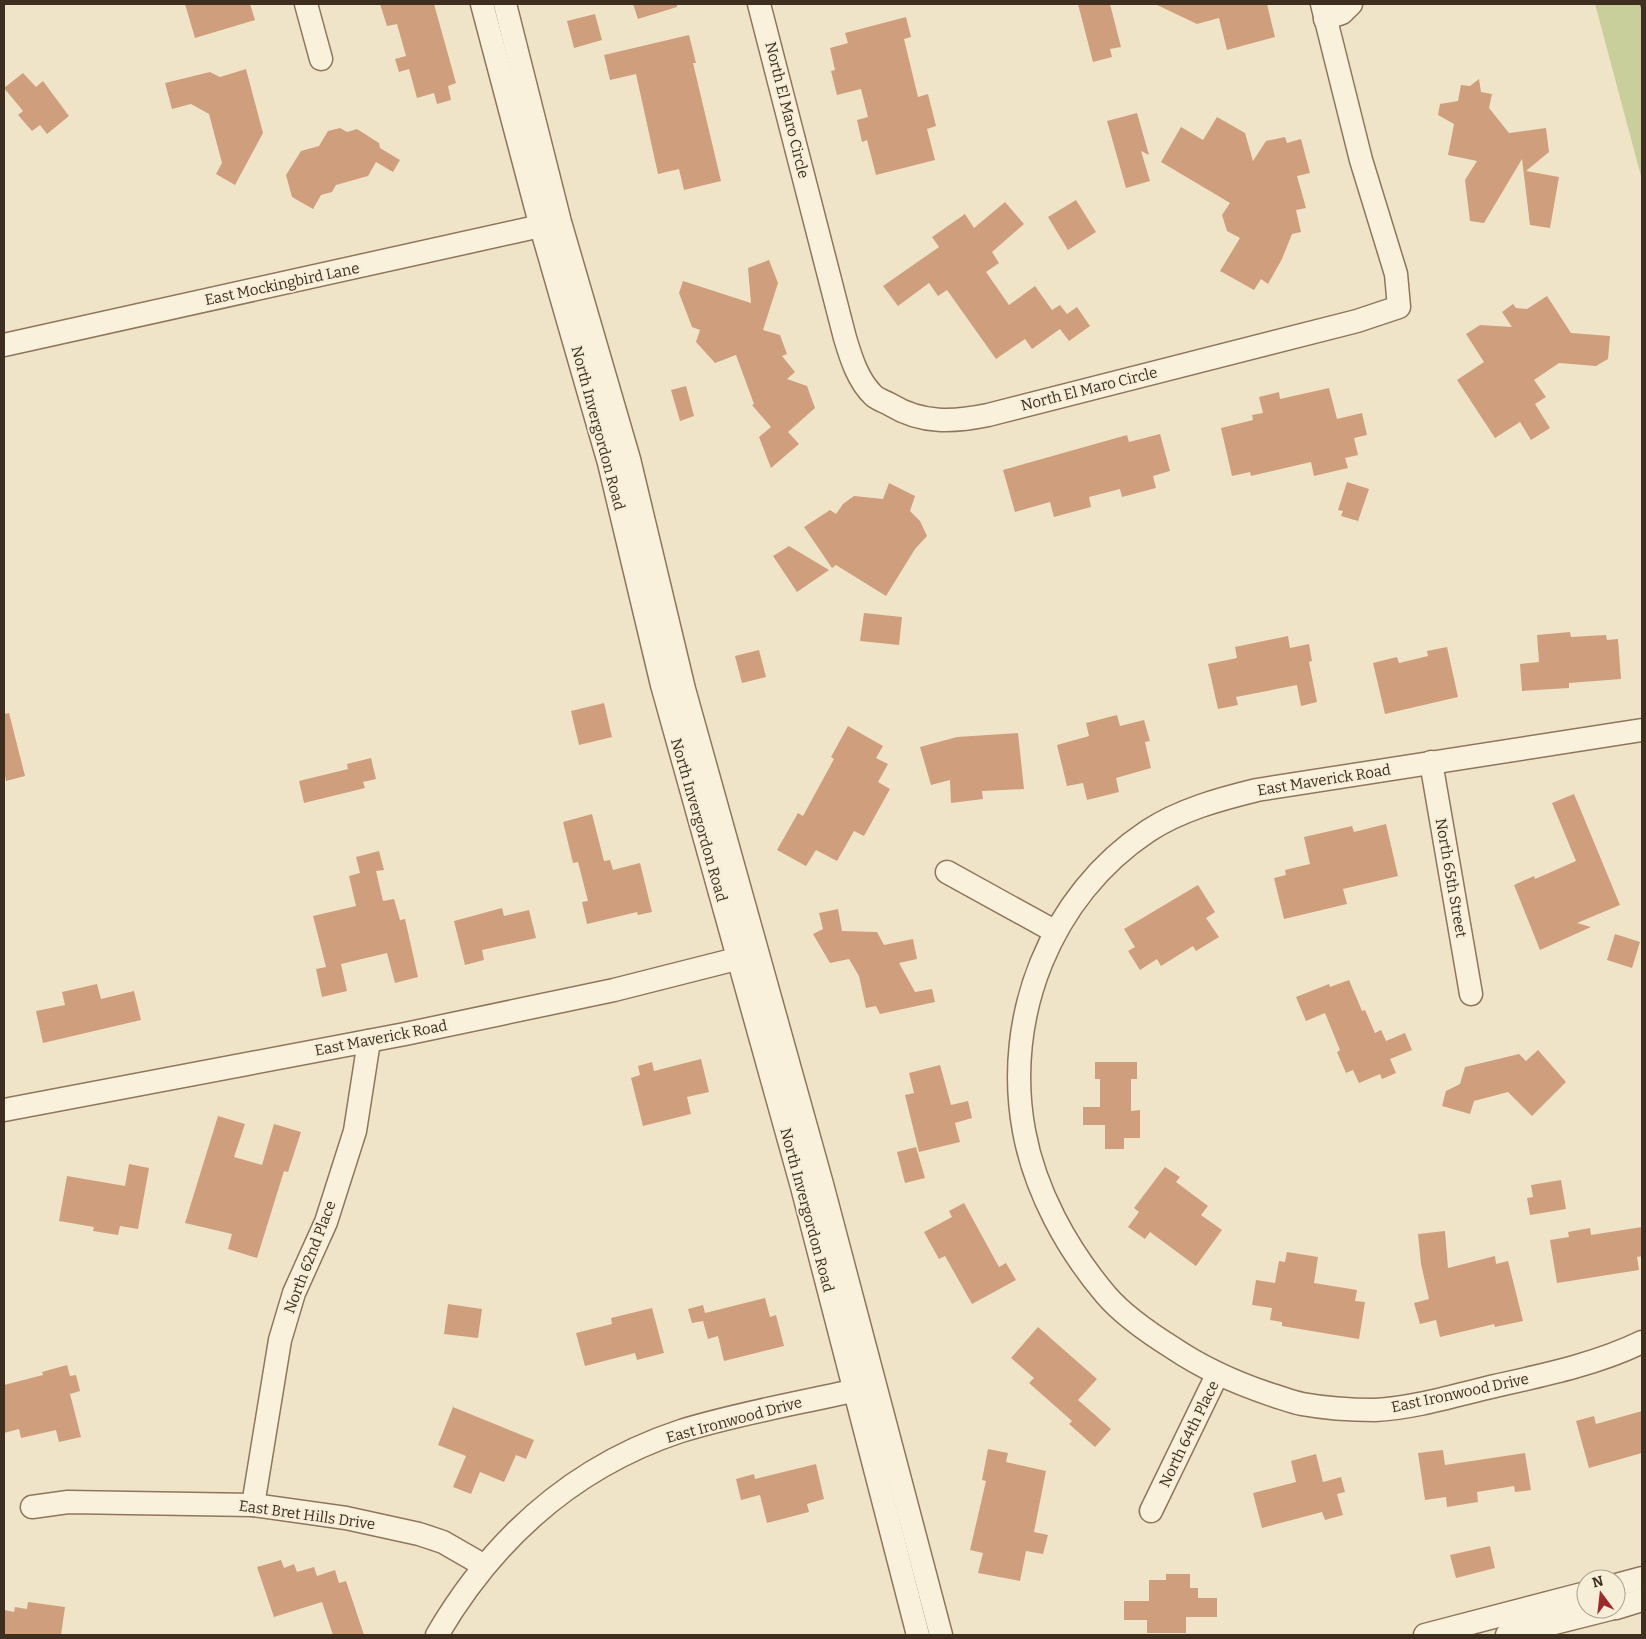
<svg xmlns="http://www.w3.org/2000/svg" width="1646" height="1639" viewBox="0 0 1646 1639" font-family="Bitter,serif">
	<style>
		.green { fill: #c9cf9b }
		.building { fill: #cf9f7d }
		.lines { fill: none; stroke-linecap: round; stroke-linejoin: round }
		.minor-casing { stroke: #8d765c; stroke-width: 25 }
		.path { stroke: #8d765c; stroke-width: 3; stroke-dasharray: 4 2.5; stroke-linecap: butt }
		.minor { stroke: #faf1dc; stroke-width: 22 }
		.labels { text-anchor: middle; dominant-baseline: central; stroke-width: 4; stroke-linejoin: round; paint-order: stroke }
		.street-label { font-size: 15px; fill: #3d2e20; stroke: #f7eed8 }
	</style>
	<rect width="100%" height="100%" fill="#f0e4c8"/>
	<path class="green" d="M1595,4H1642V180Z"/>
	<g class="building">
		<path d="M185,4H250L255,20L195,38Z"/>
		<path d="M380,4H434L456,83L448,86L451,100L437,104L434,93L417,98L409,69L399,72L395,59L406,56L397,24L387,26Z"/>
		<path d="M633,4H677V7L638,19Z"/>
		<path d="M1078,4H1110L1121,47L1110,49L1112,57L1093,62Z"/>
		<path d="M1155,4H1267L1275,37L1227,50L1219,18L1197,24Z"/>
		<path d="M595,14L602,40L574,48L567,21Z"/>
		<path d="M906,17L911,37L904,39L918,97L928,94L936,126L927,129L935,160L876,175L867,140L862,142L857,120L868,117L861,89L837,95L831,71L835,70L830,48L848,43L845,33Z"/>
		<path d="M689,35L696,63H693L721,181L684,190L679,169L658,174L636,74L610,80L604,55Z"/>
		<path d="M246,69L263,133L235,185L216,174L222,163L209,114L191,104L172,109L165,83L210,72L220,77Z"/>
		<path d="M23,73L36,87L43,81L69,116L47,134L40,125L32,131L18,115L23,111L4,88Z"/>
		<path d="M1479,79L1481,92L1492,94L1489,108L1509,133L1546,128L1549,152L1526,171L1559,177L1550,228L1530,225L1522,159L1484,223L1470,221L1465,180L1477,161L1448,155L1454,124L1438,115L1440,104L1458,101L1461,85L1470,86Z"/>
		<path d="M1137,113L1149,155L1141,151L1150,181L1126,188L1107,121Z"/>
		<path d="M1217,117L1245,133L1253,161L1266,141L1285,137L1287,143L1301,139L1310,173L1297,176L1306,208L1296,210L1301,232L1292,234L1282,259L1268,284L1261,279L1254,290L1220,271L1240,238L1227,231L1222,215L1230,203L1161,162L1181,127L1203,140Z"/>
		<path d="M340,128L347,132L357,129L379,143L380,148L400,160L393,172L376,162L368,176L336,185L332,192L321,195L313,209L292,197L286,175L301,151L319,146L328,131Z"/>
		<path d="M1076,200L1096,232L1068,250L1048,217Z"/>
		<path d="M1005,202L1024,224L992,252L999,263L986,272L1009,305L1035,286L1052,310L1060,305L1067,314L1077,307L1090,326L1069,341L1060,329L1032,349L1025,339L996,359L947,290L938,296L929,283L898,306L883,286L939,247L932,237L965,214L974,228Z"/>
		<path d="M769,260L778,283L763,330L780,335L787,354L782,356L795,372L787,379L807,386L815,408L788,432L799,444L771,468L759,437L771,427L752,405L754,404L736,355L715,363L696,342L700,330L692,327L679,293L683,281L751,303L748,268Z"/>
		<path d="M1547,296L1571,333L1610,336L1608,359L1596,366L1559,363L1534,380L1546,397L1535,404L1550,428L1531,440L1520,422L1495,438L1457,380L1484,362L1466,334L1480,325L1512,327L1502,312L1513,304L1516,308L1527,309Z"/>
		<path d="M686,386L694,416L680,421L671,390Z"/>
		<path d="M1329,388L1337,419L1362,413L1367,435L1354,438L1358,455L1345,458L1348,468L1314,476L1311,462L1251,476L1250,472L1232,476L1221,428L1253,420L1252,415L1263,413L1259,397L1279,392L1280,399Z"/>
		<path d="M1160,434L1170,471L1153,476L1156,488L1122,497L1120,489L1089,497L1091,507L1054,517L1050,502L1015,512L1003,470L1127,435L1129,442Z"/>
		<path d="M1347,482L1369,489L1358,521L1341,516L1343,511L1338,510Z"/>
		<path d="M889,483L915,496L910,511L920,521L927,536L915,549L886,596L836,565L832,568L804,527L830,510L836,514L843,504L854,496L883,499Z"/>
		<path d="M789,546L829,570L797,592L773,556Z"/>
		<path d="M864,613L902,617L899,645L860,641Z"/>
		<path d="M1570,632L1571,637L1606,635L1607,640L1618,639L1621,679L1569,683V688L1522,691L1520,664L1539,662L1537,635Z"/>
		<path d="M1288,636L1290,648L1309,644L1312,661L1309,662L1317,702L1301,706L1297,685L1236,697L1238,705L1218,709L1208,664L1237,658L1235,647Z"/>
		<path d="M1447,647L1458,697L1385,714L1373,663L1397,657L1399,663L1428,656L1427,651Z"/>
		<path d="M759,650L766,677L742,683L735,656Z"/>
		<path d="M604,703L612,737L579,745L571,711Z"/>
		<path d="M9,713L25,776L6,781L4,770V714Z"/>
		<path d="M1117,715L1120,726L1144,720L1150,741L1145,742L1151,768L1116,778L1119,792L1087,800L1083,783L1067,786L1057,745L1089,736L1086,723Z"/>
		<path d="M848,726L883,746L876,758L888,764L878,782L890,789L864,836L854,831L837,861L816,850L806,866L777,850L798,813L803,816L834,759L831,757Z"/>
		<path d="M1018,733L1024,789L982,791L983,799L951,803L950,780L931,785L920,747L957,737Z"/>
		<path d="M371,758L376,779L363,782L365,788L304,803L299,781L348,769L347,764Z"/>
		<path d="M1574,794L1620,905L1577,923L1591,927L1540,950L1514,885L1534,876L1535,879L1576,861L1552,803Z"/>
		<path d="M592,814L604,861L610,860L613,870L640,863L652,912L638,915L637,912L587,924L582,902L588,901L578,862L573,863L563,822Z"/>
		<path d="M1386,824L1398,876L1343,889L1347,904L1284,919L1274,878L1286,875L1285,870L1310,864L1304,837L1352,826L1354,832Z"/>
		<path d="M379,851L384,870L376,871L383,901L394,899L400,920L405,919L418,977L395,983L387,953L341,964L347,991L322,997L316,969L326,967L313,916L356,906L349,876L360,873L356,857Z"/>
		<path d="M1198,885L1215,912L1206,918L1219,937L1196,951L1193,946L1161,966L1157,959L1140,970L1128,951L1135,947L1124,929Z"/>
		<path d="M502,908L504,916L529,910L536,938L482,950L484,960L465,965L454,921Z"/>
		<path d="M838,909L842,931L877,932L884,945L913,939L917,959L899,963L915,992L932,989L935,1002L880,1014L876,1006L866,1008L859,976L849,959L830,963L813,934L823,929L819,913Z"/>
		<path d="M1615,934L1640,942L1632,968L1607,960Z"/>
		<path d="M1349,980L1362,1011L1365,1010L1375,1033L1381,1030L1386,1041L1405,1033L1412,1050L1390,1059L1396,1073L1382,1079L1380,1074L1359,1083L1353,1070L1346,1073L1337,1052L1340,1050L1325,1013L1306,1021L1296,997L1329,984L1330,987Z"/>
		<path d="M97,984L101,999L134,991L141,1020L43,1043L36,1011L65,1005L62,992Z"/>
		<path d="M1538,1050L1566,1082L1532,1116L1508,1092L1474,1101L1470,1114L1442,1106L1446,1091L1460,1084L1465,1067L1519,1054L1526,1061Z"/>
		<path d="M701,1059L709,1092L687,1097L691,1114L643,1126L631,1078L640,1075L638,1066L652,1062L654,1071Z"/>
		<path d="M1095,1062H1137V1079H1131V1111L1140,1110V1138H1124V1149H1105V1125H1083V1107H1100V1079H1095Z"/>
		<path d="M940,1065L951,1105L968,1101L972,1118L955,1123L960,1142L919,1152L905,1095L914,1093L909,1073Z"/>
		<path d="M218,1116L245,1124L234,1157L262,1165L274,1124L301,1132L288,1172L284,1171L257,1258L228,1249L232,1234L185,1223Z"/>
		<path d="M916,1147L925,1178L905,1183L897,1152Z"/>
		<path d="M129,1164L149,1168L138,1229L120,1226L118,1235L93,1231L94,1227L59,1221L67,1176L125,1186Z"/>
		<path d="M1165,1167L1180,1177L1176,1182L1208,1206L1201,1215L1222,1230L1196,1266L1150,1232L1145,1239L1128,1227L1139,1212L1134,1208Z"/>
		<path d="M1561,1180L1566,1209L1530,1215L1527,1198L1533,1197L1531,1185Z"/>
		<path d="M964,1203L999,1267L1006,1263L1016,1280L972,1304L945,1256L939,1259L924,1232L952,1217L949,1211Z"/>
		<path d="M1642,1227V1256L1637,1257L1639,1270L1557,1283L1550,1240L1569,1237L1568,1232L1590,1228L1591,1235Z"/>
		<path d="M1445,1231L1448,1268L1495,1256L1496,1264L1508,1261L1523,1321L1495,1327L1494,1324L1440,1337L1436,1320L1420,1324L1414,1303L1429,1299L1421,1264L1418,1234Z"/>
		<path d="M1287,1252L1318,1257L1314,1283L1357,1290L1355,1301L1365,1302L1359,1339L1282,1326V1322L1270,1320L1272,1308L1252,1305L1256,1280L1275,1283L1279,1261L1285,1262Z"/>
		<path d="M765,1298L770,1317L776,1315L784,1346L724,1361L718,1336L708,1339L703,1321L692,1323L688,1309L703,1305L705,1313Z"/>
		<path d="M448,1304L482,1309L478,1338L444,1334Z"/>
		<path d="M652,1308L664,1353L637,1360L635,1353L585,1366L576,1333L612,1324L611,1318Z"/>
		<path d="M1038,1327L1097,1379L1078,1400L1111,1429L1095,1447L1069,1424L1072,1421L1029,1383L1034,1378L1011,1358Z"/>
		<path d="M67,1365L70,1376L76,1375L80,1391L70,1394L81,1437L59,1442L56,1430L21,1438L19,1429L4,1433V1385L43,1375L42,1372Z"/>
		<path d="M453,1407L534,1440L526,1459L516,1455L504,1482L480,1472L471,1494L453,1487L466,1456L438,1445Z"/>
		<path d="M1642,1411V1453L1589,1468L1576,1421L1594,1416L1596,1424Z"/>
		<path d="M988,1449L1008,1453L1006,1462L1046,1471L1034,1532L1048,1535L1043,1554L1026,1551L1020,1581L978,1573L983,1553L970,1550L986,1481L982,1480Z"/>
		<path d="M1443,1450L1445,1465L1525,1453L1531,1490L1515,1492L1514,1486L1477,1492L1478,1502L1447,1507L1446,1497L1425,1500L1418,1453Z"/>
		<path d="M1316,1454L1323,1482L1341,1477L1345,1492L1337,1494L1343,1515L1325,1520L1322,1512L1262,1528L1253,1493L1296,1482L1291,1461Z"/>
		<path d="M816,1464L824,1499L807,1504L809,1512L767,1523L760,1495L741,1500L736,1479L754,1474L755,1479Z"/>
		<path d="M1490,1546L1495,1568L1456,1578L1450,1555Z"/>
		<path d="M281,1560L284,1568L294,1564L297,1572L314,1567L317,1576L335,1570L339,1583L346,1581L364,1635H333L322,1602L274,1617L257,1567Z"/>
		<path d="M1166,1574H1190V1588H1198V1598H1217V1617H1186V1633H1147V1620H1124V1601H1149V1580H1166Z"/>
		<path d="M28,1602L65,1607L61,1635H4V1610L14,1612L15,1607L27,1609Z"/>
	</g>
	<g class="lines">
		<defs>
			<g id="minor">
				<path d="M306,4L321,59"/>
				<path d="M482,4L541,227L609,463L662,685L802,1187L918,1635"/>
				<path d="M505,4L560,222L629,459L684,689L822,1184L941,1635"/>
				<path d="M759,4L845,338C851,358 858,381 874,396C879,400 886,402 891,405C922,424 954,422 988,415L1357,321L1399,307L1396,274L1361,160L1322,4"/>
				<path d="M1325,19L1342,13L1351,4"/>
				<path d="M4,345L554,223"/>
				<path d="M1642,730L1257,790C1220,799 1180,810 1148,831C1050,896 1003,1017 1024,1131C1035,1191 1067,1249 1106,1295C1124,1316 1149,1333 1173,1348C1204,1369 1236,1383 1272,1395C1282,1398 1292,1402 1302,1404C1324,1408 1352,1410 1375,1410C1415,1408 1456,1395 1495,1386C1544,1375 1597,1364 1642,1342"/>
				<path d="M1431,762L1471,994"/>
				<path d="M947,872L1054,931"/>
				<path d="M4,1110L405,1034L614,990L752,955"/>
				<path d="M253,1505L280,1340L294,1293L326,1222L355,1131L369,1041"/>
				<path d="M32,1507L68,1502L253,1505L346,1518L419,1534L443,1542L483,1565"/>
				<path d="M1151,1511L1217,1375"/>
				<path d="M1616,1585L1642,1578"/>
				<path d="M1616,1608L1642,1600"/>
				<path d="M437,1635C494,1538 572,1467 681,1431C742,1412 807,1402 869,1387"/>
				<path d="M1425,1635L1586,1593"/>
				<path d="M1507,1635L1610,1609"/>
			</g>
		</defs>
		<use href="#minor" class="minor-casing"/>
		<path class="path" d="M1641,4L1642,7"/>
		<use href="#minor" class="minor"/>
	</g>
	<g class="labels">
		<g class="street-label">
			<text transform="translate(787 110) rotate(76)">North El Maro Circle</text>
			<text transform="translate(282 284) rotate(-12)">East Mockingbird Lane</text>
			<text transform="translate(1089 389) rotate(-14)">North El Maro Circle</text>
			<text transform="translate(598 428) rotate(75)">North Invergordon Road</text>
			<text transform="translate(1324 780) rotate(-9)">East Maverick Road</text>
			<text transform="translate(699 820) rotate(74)">North Invergordon Road</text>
			<text transform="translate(1451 878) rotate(80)">North 65th Street</text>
			<text transform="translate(381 1038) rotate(-11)">East Maverick Road</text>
			<text transform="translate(807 1210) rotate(75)">North Invergordon Road</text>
			<text transform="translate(310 1257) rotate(-69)">North 62nd Place</text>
			<text transform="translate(1460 1393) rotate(-12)">East Ironwood Drive</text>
			<text transform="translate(734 1420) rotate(-15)">East Ironwood Drive</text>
			<text transform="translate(1189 1434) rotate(-64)">North 64th Place</text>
			<text transform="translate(307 1515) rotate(8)">East Bret Hills Drive</text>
		</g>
	</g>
	<rect width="1646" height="1639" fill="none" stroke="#3d2e20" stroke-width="10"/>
	<g transform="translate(1601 1594) rotate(345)"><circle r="24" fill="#f7eed8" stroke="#ada18e"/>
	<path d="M0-4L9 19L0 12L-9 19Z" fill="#9e2a2b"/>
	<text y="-8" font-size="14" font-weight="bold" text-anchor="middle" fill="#3d2e20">N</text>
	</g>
</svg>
